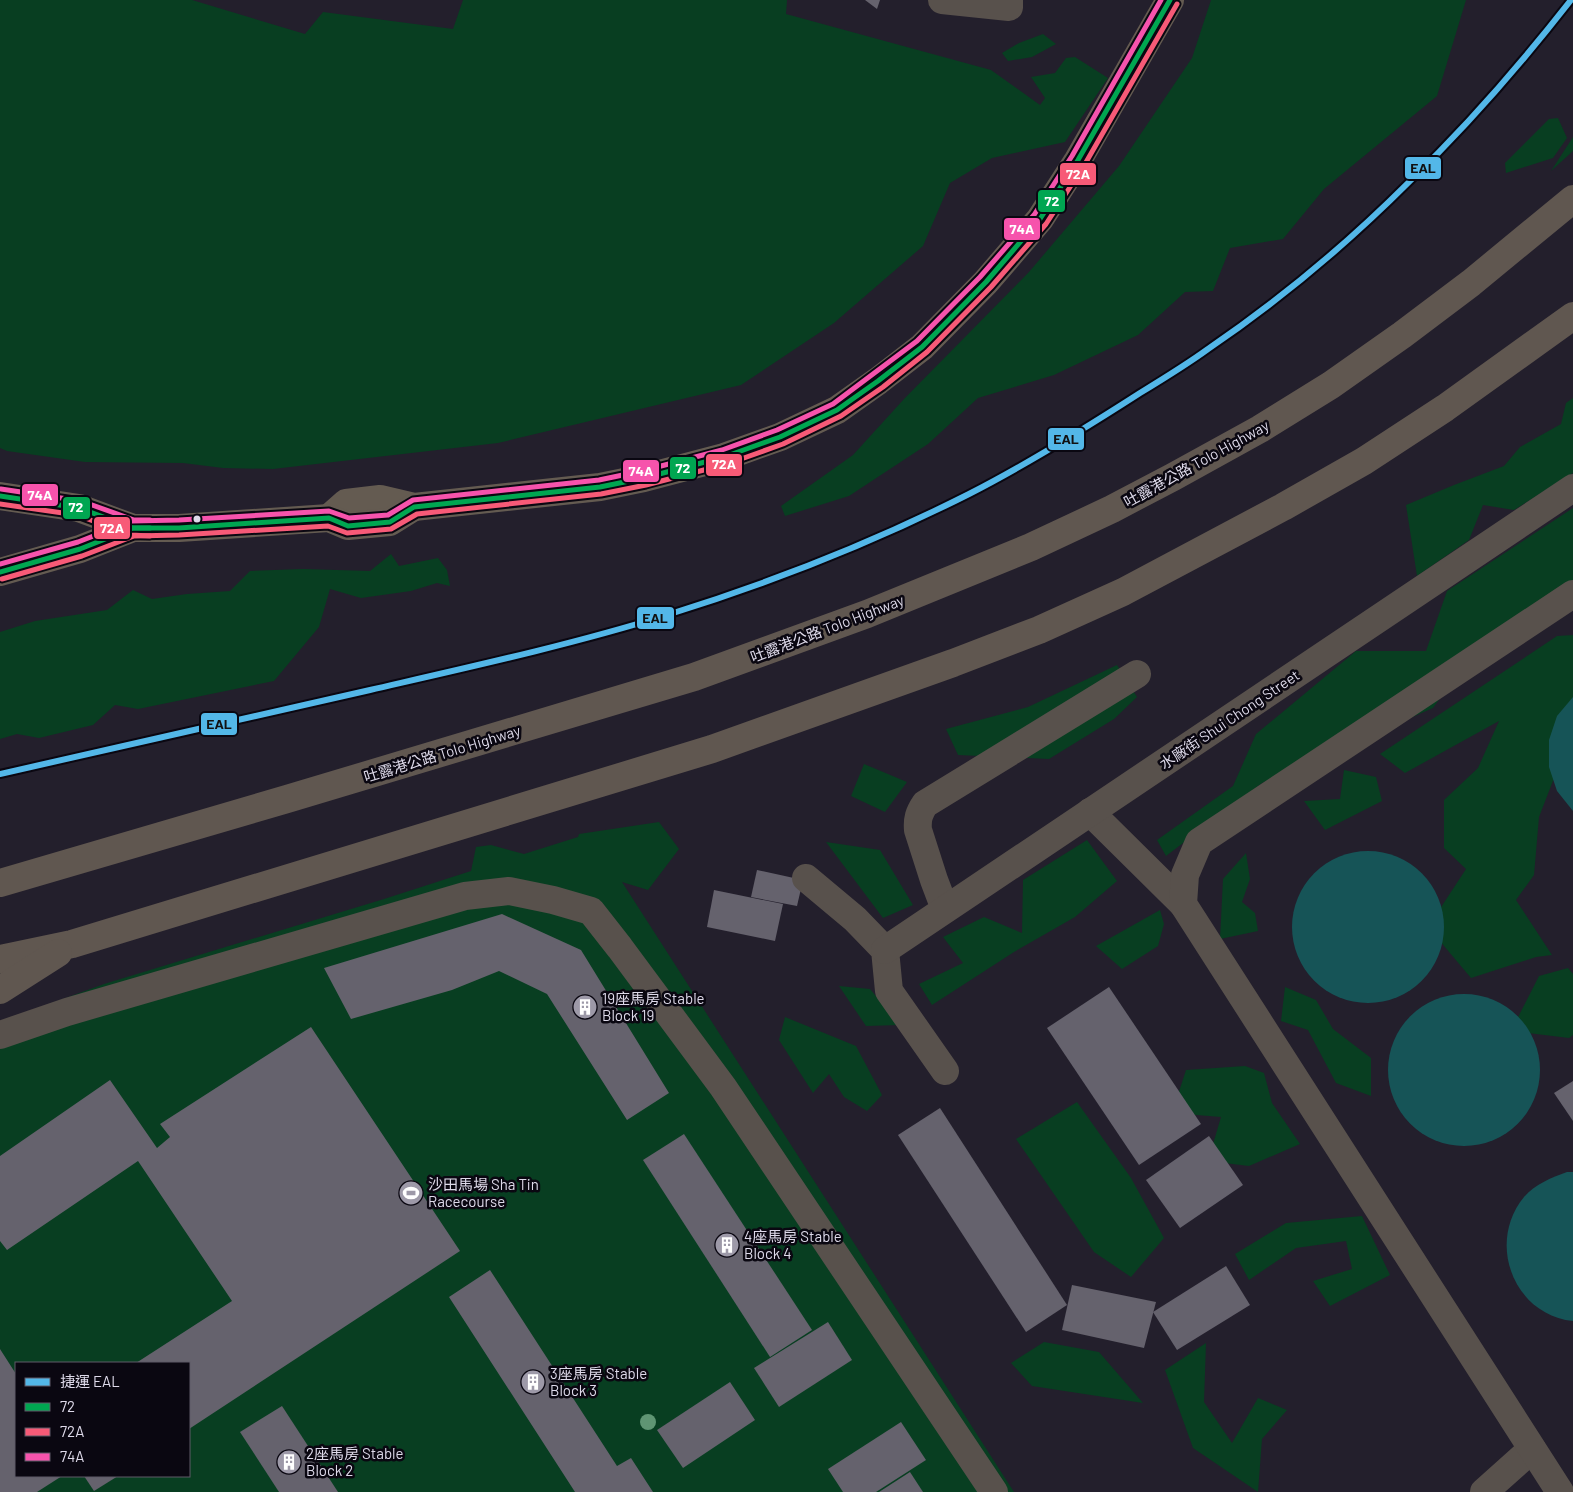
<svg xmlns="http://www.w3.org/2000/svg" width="1573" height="1492" viewBox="0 0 1573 1492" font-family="Barlow,'Noto Sans TC',sans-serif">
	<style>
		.green { fill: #083e21; fill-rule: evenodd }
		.water { fill: #165457 }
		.building { fill: #65626d }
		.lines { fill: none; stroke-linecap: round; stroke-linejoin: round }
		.minor { stroke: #58514c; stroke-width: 28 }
		.major { stroke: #645b51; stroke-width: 28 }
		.highway { stroke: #605750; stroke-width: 28 }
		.bus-1-casing { stroke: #0a0711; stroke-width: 9 }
		.bus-2-casing { stroke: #0a0711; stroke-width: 9 }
		.bus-3-casing { stroke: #0a0711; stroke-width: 9 }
		.bus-1 { stroke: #00a651; stroke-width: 5 }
		.bus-2 { stroke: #f75a77; stroke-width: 5 }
		.bus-3 { stroke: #f653ac; stroke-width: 5 }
		.metro-1-casing { stroke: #0a0711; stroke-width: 10 }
		.metro-1 { stroke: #53b7e8; stroke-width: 6 }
		.tree { fill: #5f9573 }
		.bus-dot { fill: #dedaea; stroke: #0a0711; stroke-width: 2 }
		.labels { text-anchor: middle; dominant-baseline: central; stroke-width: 5; stroke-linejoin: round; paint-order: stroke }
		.street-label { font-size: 15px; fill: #dedaea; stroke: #0a0711 }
		.poi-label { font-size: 15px; fill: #dedaea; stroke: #0a0711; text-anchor: start }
		.line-badge { stroke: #0a0711; stroke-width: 2 }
		.badge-label { font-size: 14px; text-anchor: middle; font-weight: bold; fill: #fff }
		.pale-badge-label { font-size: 14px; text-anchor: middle; font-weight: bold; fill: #111 }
	</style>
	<rect width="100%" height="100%" fill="#231f2c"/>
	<g class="green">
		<path d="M0,0H192L305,34L323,12L453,29L463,0H787L786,14L991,70L1040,105L1045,98L1031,77L1055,73L1066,58L1075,57L1108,78L1065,142L992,158L950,183L923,246L834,323L741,385L498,443L273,469L223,468L183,463L85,462L7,451L0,448Z"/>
		<path d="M1211,0H1466L1437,96L1324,189L1283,239L1230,248L1213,291L1185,292L1138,335L1054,375L978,398L928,444L849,496L785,516L781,506L853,455L904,399L1029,272L1119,166L1192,58Z"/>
		<path d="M1043,34L1056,44L1032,57L1008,61L1002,53L1019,43Z"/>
		<path d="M1558,118L1567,138L1553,158L1506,173L1505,163L1549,119Z"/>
		<path d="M1573,137V151L1551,171Z"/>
		<path d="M1573,398V473L1514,510L1483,505L1469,540L1417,576L1406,505L1454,485L1504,466L1520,447L1561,424L1566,403Z"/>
		<path d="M1573,508V582L1482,640L1433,708L1262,783L1166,856L1157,840L1233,786L1256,734L1356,651H1426L1447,591Z"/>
		<path d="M391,554L399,566L438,558L447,570L450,586L437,583L411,591L361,598L330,589L319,627L274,681L138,709L115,705L93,725L39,738L17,734L0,739V632L35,621L107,610L133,590L152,599L187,594L230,591L250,571L303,569L370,571Z"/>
		<path d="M1573,635V729L1539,817L1534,875L1516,900L1552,955L1536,957L1471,978L1428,927L1466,869L1444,848V800L1478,768L1499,721L1405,773L1380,754L1557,636Z"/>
		<path d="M1117,665L1137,697L1114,719L1049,759L958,755L946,729L1028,707Z"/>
		<path d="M864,764L907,782L885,812L851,796Z"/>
		<path d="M1344,770L1376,777L1382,801L1325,830L1304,801L1340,799Z"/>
		<path d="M659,822L679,849L648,890L622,882L1014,1492H0V1022L104,984L384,899L471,871L476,847L491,845L524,854L578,837L579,834ZM16,1363H189V1476H16Z"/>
		<path d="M1087,840L1117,881L1075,917L1014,952L932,1005L919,984L963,963L943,937L984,917L1022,933L1023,880Z"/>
		<path d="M826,842L880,850L913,905L883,918Z"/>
		<path d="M1246,853L1250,879L1242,902L1255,913L1258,931L1220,939L1223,879Z"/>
		<path d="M1160,910L1164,924L1158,946L1122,969L1096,946Z"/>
		<path d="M1568,968L1573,974V1035L1569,1038L1511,1031L1539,976Z"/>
		<path d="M839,986L870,989L900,1025L866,1026Z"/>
		<path d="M1285,987L1316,1000L1333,1029L1371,1058V1096L1336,1083L1308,1030L1281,1021Z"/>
		<path d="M785,1017L856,1046L882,1095L867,1111L844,1097L829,1074L813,1093L779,1040Z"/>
		<path d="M1245,1066L1264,1073L1272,1103L1300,1144L1249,1166L1208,1161L1221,1117L1172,1113L1186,1070Z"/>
		<path d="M1077,1102L1131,1178L1164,1238L1131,1277L1094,1252L1016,1139Z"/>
		<path d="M1362,1216L1390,1275L1330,1306L1313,1281L1352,1269L1346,1241L1296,1248L1249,1280L1235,1254L1286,1223Z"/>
		<path d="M1044,1342L1099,1352L1143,1403L1032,1386L1011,1363Z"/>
		<path d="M1206,1343L1204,1402L1232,1443L1258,1398L1287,1410L1262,1439L1258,1492L1193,1448L1165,1370Z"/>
	</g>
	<g class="water">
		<path d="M1573,697V811L1557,791L1549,767V740L1557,716Z"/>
		<circle cx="1368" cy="927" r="76"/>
		<circle cx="1464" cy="1070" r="76"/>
		<path d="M1567,1172H1573V1321C1514,1315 1486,1243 1524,1197C1535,1184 1551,1178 1567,1172Z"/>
	</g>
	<g class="building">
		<path d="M865,0H880L877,9Z"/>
		<path d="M757,870L803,880L797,906L751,897Z"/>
		<path d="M714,890L783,904L775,941L707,927Z"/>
		<path d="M502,914L581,950L669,1093L627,1120L547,994L499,971L452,990L351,1019L324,968Z"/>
		<path d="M1109,987L1201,1124L1139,1165L1047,1028Z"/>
		<path d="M311,1027L460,1251L189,1429V1363H136L232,1301L138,1161L7,1250L0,1241V1156L110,1080L157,1148L170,1137L160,1124Z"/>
		<path d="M1573,1081V1121L1554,1093Z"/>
		<path d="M940,1108L1067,1305L1026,1332L898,1135Z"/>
		<path d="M684,1134L812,1330L770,1357L643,1160Z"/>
		<path d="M1209,1136L1243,1185L1180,1228L1146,1180Z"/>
		<path d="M1226,1266L1250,1305L1177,1350L1153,1312Z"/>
		<path d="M490,1270L617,1466L631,1458L653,1492H575L449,1297Z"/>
		<path d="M1072,1285L1156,1302L1144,1348L1062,1330Z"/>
		<path d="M828,1322L852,1360L779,1407L754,1368Z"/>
		<path d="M0,1349L16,1374V1476H62L37,1492H0Z"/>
		<path d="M730,1382L755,1420L683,1468L657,1430Z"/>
		<path d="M282,1406L338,1492H279L240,1432Z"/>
		<path d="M901,1422L926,1460L876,1492H843L828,1469Z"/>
		<path d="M910,1472L923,1492H879Z"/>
		<path d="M84,1476H118L94,1491Z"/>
	</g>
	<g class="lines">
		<g class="minor">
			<path d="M942,0L1009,7V0"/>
			<path d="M1090,812L1183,904"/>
			<path d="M806,878L855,919L885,950L889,991L945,1071"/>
			<path d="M945,909L934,880L918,830C917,819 919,813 925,804L1137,674"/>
			<path d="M885,950L1573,488"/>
			<path d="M0,1035L67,1012L465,896L509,891L553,900L591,911L620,948L723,1087L994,1492"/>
			<path d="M1484,1492L1532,1449"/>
			<path d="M1560,1492L1183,904L1185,875L1199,842L1573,594"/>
		</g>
		<g class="major">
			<path d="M0,496L79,508L133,528"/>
			<path d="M329,518L346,503L380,499L414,507L600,487L644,478L724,457L780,437L837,410L878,381L922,347L986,282L1040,219L1078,160L1170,0"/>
			<path d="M0,572L80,549L133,528H179L329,518L348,526L390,522L414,507"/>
		</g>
		<g class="highway">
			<path d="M0,883L287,799L694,677L867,614L1031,547L1112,509L1173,477L1260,429L1331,385L1402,335L1471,283L1573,199"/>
			<path d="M0,959L72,944L712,749L953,663L1039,630L1123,592L1283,507L1364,461L1445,408L1573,316"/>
			<path d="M0,990L58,953"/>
		</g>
		<defs>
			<g id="bus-1">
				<path d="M0,496L79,508L133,528H150"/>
				<path d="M0,572L80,549L133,528H179L329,518L348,526L390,522L414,507L600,487L644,478L724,457L780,437L837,410L878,381L922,347L986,282L1040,219L1078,160L1170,0"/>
			</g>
			<g id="bus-2">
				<path d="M0,504L77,515L131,535L150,536"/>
				<path d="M2,579L82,556L134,536L179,535L328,526L347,533L391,529L417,514L601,494L646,485L727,464L783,444L841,416L883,387L927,352L991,287L1046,224L1085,164L1177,4"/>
			</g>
			<g id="bus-3">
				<path d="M1,489L81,501L134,520H150"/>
				<path d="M0,564L78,542L132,521L179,520L329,511L349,518L388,515L413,500L599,480L642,471L722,450L777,430L833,404L917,341L980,277L1034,215L1072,156L1161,0"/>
			</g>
		</defs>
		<use href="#bus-1" class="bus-1-casing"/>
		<use href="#bus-2" class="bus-2-casing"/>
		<use href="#bus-3" class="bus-3-casing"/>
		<use href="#bus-1" class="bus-1"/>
		<use href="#bus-2" class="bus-2"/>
		<use href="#bus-3" class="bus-3"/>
		<defs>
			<path id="metro-1" d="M0,774C123,746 247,718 370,690C470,667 570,645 667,615C770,583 872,543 969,494C1028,464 1084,429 1140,393C1163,379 1186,365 1208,349C1280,300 1348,243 1409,182C1468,125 1521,64 1571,0"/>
		</defs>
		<use href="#metro-1" class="metro-1-casing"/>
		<use href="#metro-1" class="metro-1"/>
	</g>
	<circle class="tree" cx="648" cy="1422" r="8"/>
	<defs>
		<symbol id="building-disc" viewBox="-11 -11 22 22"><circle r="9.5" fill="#9d99a8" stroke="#0a0711"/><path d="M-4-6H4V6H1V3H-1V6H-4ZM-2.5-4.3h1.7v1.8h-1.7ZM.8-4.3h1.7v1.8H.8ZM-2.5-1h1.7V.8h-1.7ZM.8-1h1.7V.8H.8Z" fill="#fff"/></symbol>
		<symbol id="stadium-disc" viewBox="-11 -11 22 22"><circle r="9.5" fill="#9d99a8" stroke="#0a0711"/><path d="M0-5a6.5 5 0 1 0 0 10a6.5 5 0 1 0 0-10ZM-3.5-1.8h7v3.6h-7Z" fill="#fff"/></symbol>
	</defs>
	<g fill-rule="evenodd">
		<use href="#building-disc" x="571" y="993" width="28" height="28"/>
		<use href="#stadium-disc" x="397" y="1179" width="28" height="28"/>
		<use href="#building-disc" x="713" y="1231" width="28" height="28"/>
		<use href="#building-disc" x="519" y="1368" width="28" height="28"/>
		<use href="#building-disc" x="275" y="1448" width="28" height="28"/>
	</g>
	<circle class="bus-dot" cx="197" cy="519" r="4.5"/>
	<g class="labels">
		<g class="street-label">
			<text transform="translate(1196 463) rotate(-29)">吐露港公路 Tolo Highway</text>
			<text transform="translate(827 628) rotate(-21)">吐露港公路 Tolo Highway</text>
			<text transform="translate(1229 719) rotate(-34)">水廠街 Shui Chong Street</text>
			<text transform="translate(442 753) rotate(-17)">吐露港公路 Tolo Highway</text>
		</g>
		<g class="poi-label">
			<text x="602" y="998">19座馬房 Stable<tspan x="602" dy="17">Block 19</tspan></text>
			<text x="428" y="1184">沙田馬場 Sha Tin<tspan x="428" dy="17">Racecourse</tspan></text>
			<text x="744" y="1236">4座馬房 Stable<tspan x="744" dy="17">Block 4</tspan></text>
			<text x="550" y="1373">3座馬房 Stable<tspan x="550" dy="17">Block 3</tspan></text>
			<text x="306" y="1453">2座馬房 Stable<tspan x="306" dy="17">Block 2</tspan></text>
		</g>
	</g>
	<g class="line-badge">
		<rect x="1404" y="156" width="38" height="24" rx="5" fill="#53b7e8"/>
		<rect x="1059" y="162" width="38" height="24" rx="5" fill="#f75a77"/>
		<rect x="1037" y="189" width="29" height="24" rx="5" fill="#00a651"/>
		<rect x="1003" y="217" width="38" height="24" rx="5" fill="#f653ac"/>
		<rect x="1047" y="427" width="38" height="24" rx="5" fill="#53b7e8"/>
		<rect x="705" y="453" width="38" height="24" rx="5" fill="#f75a77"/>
		<rect x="669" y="456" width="28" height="24" rx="5" fill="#00a651"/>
		<rect x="622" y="459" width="38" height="24" rx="5" fill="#f653ac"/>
		<rect x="21" y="483" width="38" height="24" rx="5" fill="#f653ac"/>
		<rect x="62" y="496" width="29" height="24" rx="5" fill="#00a651"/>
		<rect x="93" y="516" width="38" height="24" rx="5" fill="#f75a77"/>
		<rect x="636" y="606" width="39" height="24" rx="5" fill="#53b7e8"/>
		<rect x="200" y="712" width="38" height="24" rx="5" fill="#53b7e8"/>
	</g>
	<g class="badge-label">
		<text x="1078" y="179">72A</text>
		<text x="1052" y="206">72</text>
		<text x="1022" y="234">74A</text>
		<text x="724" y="469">72A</text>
		<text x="683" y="473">72</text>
		<text x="641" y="476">74A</text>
		<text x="40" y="500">74A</text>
		<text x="76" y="512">72</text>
		<text x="112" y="533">72A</text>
	</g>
	<g class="pale-badge-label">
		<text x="1423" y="173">EAL</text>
		<text x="1066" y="444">EAL</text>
		<text x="655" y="623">EAL</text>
		<text x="219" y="729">EAL</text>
	</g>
	<rect x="15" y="1362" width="175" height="115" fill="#0a0711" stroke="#5f5b68"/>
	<rect x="25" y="1378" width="25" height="8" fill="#53b7e8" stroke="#5f5b68"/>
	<text x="60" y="1387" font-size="15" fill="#dedaea">捷運 EAL</text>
	<rect x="25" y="1403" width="25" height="8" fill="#00a651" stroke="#5f5b68"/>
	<text x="60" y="1412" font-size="15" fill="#dedaea">72</text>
	<rect x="25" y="1428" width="25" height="8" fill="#f75a77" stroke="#5f5b68"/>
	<text x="60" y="1437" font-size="15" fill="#dedaea">72A</text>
	<rect x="25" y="1453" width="25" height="8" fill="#f653ac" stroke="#5f5b68"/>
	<text x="60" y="1462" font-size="15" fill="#dedaea">74A</text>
</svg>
